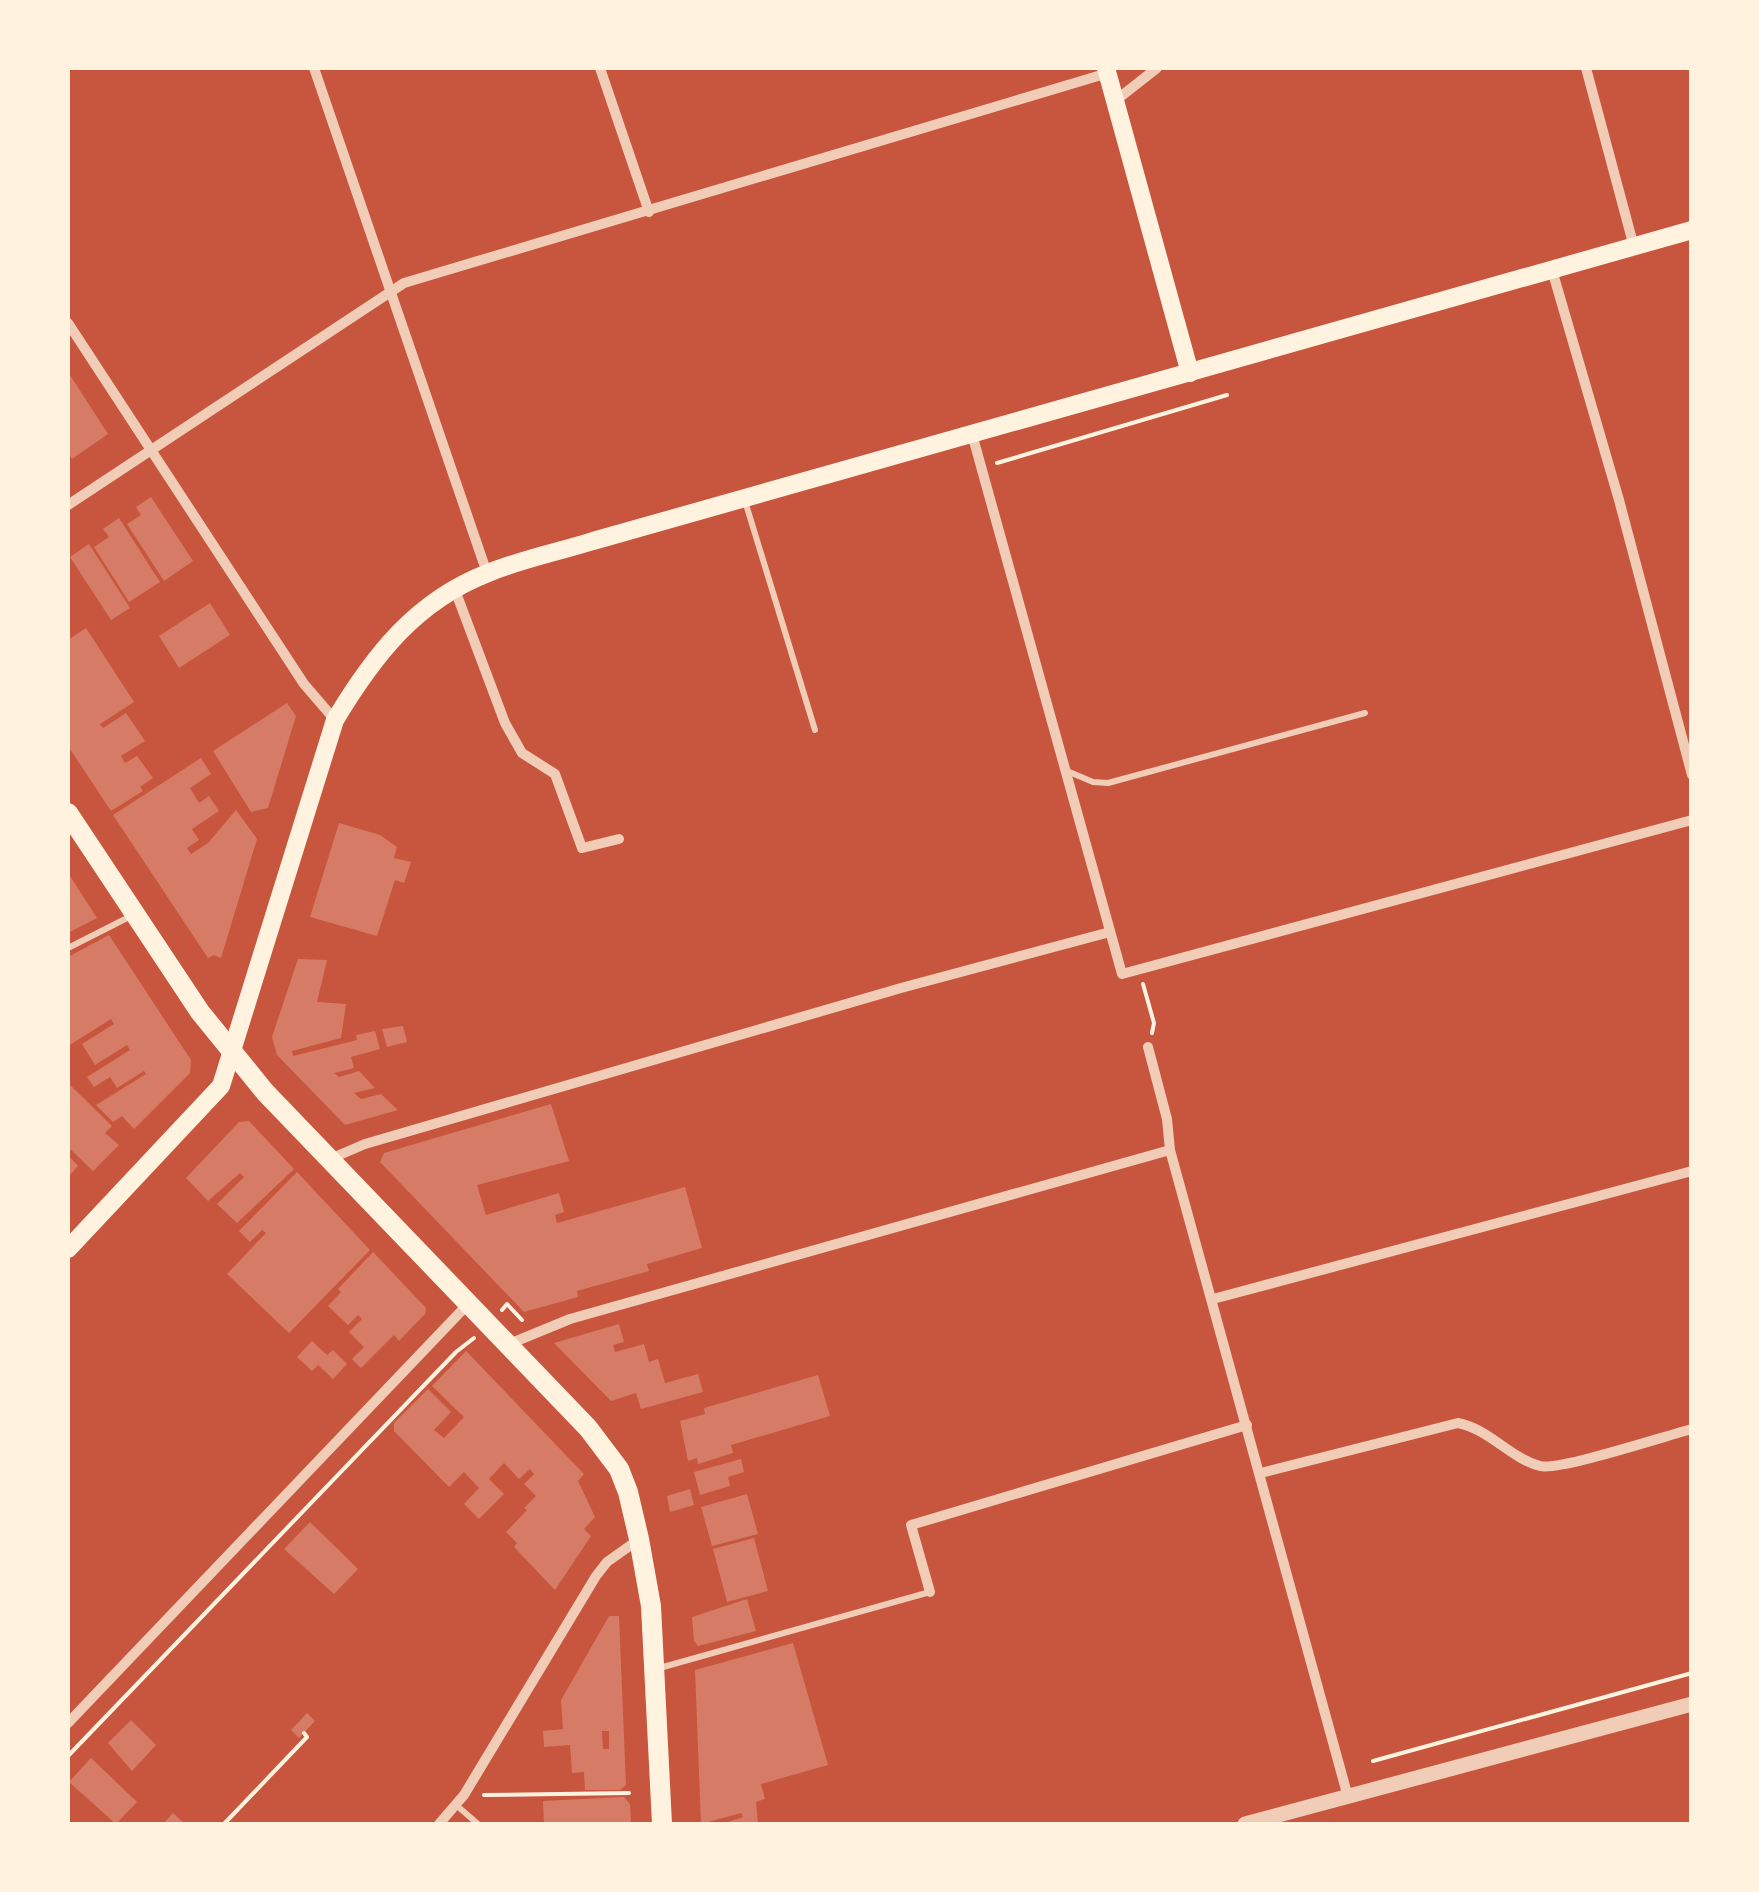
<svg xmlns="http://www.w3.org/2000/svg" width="1759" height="1892" viewBox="0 0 1759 1892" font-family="Barlow,sans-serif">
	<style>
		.building { fill: #d67c66; fill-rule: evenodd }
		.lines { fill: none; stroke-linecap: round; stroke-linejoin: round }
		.path { stroke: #fff3e0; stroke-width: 4 }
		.service { stroke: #f1ccb7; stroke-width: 6 }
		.minor { stroke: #f1ccb7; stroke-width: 10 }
		.tertiary { stroke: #f1ccb7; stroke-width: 15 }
		.secondary { stroke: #fff3e0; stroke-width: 18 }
		.primary { stroke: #fff3e0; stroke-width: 18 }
		.trunk { stroke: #fff3e0; stroke-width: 20 }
	</style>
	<rect width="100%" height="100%" fill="#c8553d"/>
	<g class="building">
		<path d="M68,372L108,434L72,459L68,453Z"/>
		<path d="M151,497L193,561L164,581L127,524L141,515L136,507Z"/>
		<path d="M119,518L160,582L129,602L94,547L109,537L103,529Z"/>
		<path d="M89,544L130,608L111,620L70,557Z"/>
		<path d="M210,603L230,635L179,668L159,636Z"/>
		<path d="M86,628L134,702L100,724L103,728L126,713L145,741L121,756L125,763L137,756L153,778L140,787L143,791L111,811L68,746V640Z"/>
		<path d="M287,703L296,716L268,808L251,812L213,751Z"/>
		<path d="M201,758L211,774L190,788L199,803L209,796L219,811L192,829L199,840L187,848L191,854L208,843L236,810L257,839L221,958L214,955L208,958L113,815Z"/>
		<path d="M339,823L380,835L397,847L394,858L411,862L404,883L395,880L377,936L310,917Z"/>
		<path d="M68,873L97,918L68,933Z"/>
		<path d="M109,935L191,1060L190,1073L134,1129L122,1116L113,1122L96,1105L146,1074L144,1071L117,1088L110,1077L94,1087L87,1077L130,1050L127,1045L95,1065L82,1044L114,1024L111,1019L68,1046V957Z"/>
		<path d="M298,959L327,960L317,1002L346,1004L341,1038L292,1051L293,1056L357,1040L356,1035L375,1031L380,1049L351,1057L354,1068L334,1073L339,1077L359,1071L375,1088L354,1093L361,1099L381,1094L398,1110L345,1125L277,1055L272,1037Z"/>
		<path d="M403,1026L407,1042L387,1047L382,1029Z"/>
		<path d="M68,1083L112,1126L105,1133L119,1145L93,1171L68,1147Z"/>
		<path d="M551,1104L569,1161L477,1185L486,1215L559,1193L564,1212L555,1215L557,1223L685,1187L702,1248L647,1264L649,1271L577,1291L578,1297L524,1312L380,1162L384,1153Z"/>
		<path d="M249,1121L294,1169L237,1223L217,1204L244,1177L240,1173L208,1201L186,1178L239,1122Z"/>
		<path d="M68,1155L78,1166L68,1177Z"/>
		<path d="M297,1172L370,1250L289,1333L227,1274L266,1233L262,1230L250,1242L239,1231Z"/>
		<path d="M373,1252L426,1308L425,1314L399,1341L394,1335L361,1368L352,1359L364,1347L349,1332L362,1319L358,1315L348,1325L328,1306L341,1292L338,1289Z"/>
		<path d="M619,1324L624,1342L613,1345L615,1352L644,1344L649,1362L658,1359L665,1383L698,1374L703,1392L641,1409L636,1393L611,1401L554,1343Z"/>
		<path d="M312,1341L327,1355L333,1350L347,1364L333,1379L318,1365L312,1371L297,1357Z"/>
		<path d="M466,1351L584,1474L578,1481L595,1517L584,1529L591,1536L555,1590L514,1547L517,1543L506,1532L527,1510L524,1508L536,1496L524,1484L534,1474L530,1469L519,1479L504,1463L489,1479L504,1494L479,1519L464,1504L479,1488L464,1472L449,1487L394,1431V1423L428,1389L451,1412L434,1430L444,1438L464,1417L432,1386Z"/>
		<path d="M818,1375L830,1416L731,1445L733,1453L698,1464L697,1458L688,1461L680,1421L705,1414L704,1408Z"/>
		<path d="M741,1459L744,1472L728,1477L730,1486L700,1495L694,1472Z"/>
		<path d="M690,1489L694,1505L670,1512L667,1496Z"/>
		<path d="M747,1494L758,1534L712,1546L701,1507Z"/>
		<path d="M310,1522L358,1569L334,1594L284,1549Z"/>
		<path d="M754,1538L768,1591L727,1602L713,1549Z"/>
		<path d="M747,1599L756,1631L698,1646L694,1641L692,1617Z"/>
		<path d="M609,1616H619L626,1785L620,1790H585L584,1772L572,1773L570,1745L544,1747L543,1731L563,1729L561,1700ZM602,1731H609V1749H603Z"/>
		<path d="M793,1643L828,1765L761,1784L765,1799L756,1802L758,1824H722L743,1817L741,1813L701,1824L695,1670Z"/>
		<path d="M307,1713L315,1721L299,1738L291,1730Z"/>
		<path d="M131,1720L156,1745L132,1771L108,1743Z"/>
		<path d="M91,1758L137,1802L116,1824L69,1782Z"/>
		<path d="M624,1797L630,1804L631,1824H544L543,1801Z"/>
		<path d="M173,1813L185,1824H163Z"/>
	</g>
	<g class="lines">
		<g class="path">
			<path d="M997,463L1227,395"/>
			<path d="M1143,984L1154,1023L1152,1033"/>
			<path d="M502,1310L507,1304L522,1320"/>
			<path d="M68,1756L456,1352L474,1338"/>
			<path d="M1373,1761L1692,1673"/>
			<path d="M484,1795L629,1793"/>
			<path d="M224,1824L307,1737L304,1733"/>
		</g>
		<g class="service">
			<path d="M745,501L815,730"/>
			<path d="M1067,771L1093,782L1108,783L1365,713"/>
			<path d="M68,948L133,915"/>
			<path d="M656,1669L930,1592"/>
			<path d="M456,1805L478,1824"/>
		</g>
		<g class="minor">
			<path d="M314,68L487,573"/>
			<path d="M600,68L649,212"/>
			<path d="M1586,68L1634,247"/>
			<path d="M1115,101L1157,68"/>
			<path d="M1552,270L1619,500L1692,775"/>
			<path d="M68,323L304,684L335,720"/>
			<path d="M972,434L1122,974L1692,820"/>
			<path d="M68,505L404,283L1108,73"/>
			<path d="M455,590L505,723L522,753L555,774L582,848L619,839"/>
			<path d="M1148,1047L1167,1119L1170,1150L1348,1797"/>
			<path d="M330,1159L365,1144L901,988L1110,932"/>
			<path d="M1213,1299L1692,1171"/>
			<path d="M509,1344L570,1319L1170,1150"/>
			<path d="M1261,1473L1458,1423C1489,1429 1510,1458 1540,1466C1559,1471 1665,1436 1692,1429"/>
			<path d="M930,1592L911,1525L1247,1425"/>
			<path d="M68,1723L468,1304"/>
			<path d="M439,1824L464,1795L596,1576L607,1562L638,1540"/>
		</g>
		<path class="tertiary" d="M1245,1824L1692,1704"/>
		<path class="secondary" d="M1106,68L1190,373"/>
		<path class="primary" d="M68,1249L221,1086L335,720C374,655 416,601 488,573C522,559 558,552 593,541L1692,230"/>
		<path class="trunk" d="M68,813L200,1012L265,1092L588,1428L619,1469L628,1492L639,1539L651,1606L662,1824"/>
	</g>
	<rect width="1759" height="1892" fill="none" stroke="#fff3e0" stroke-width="140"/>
</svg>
